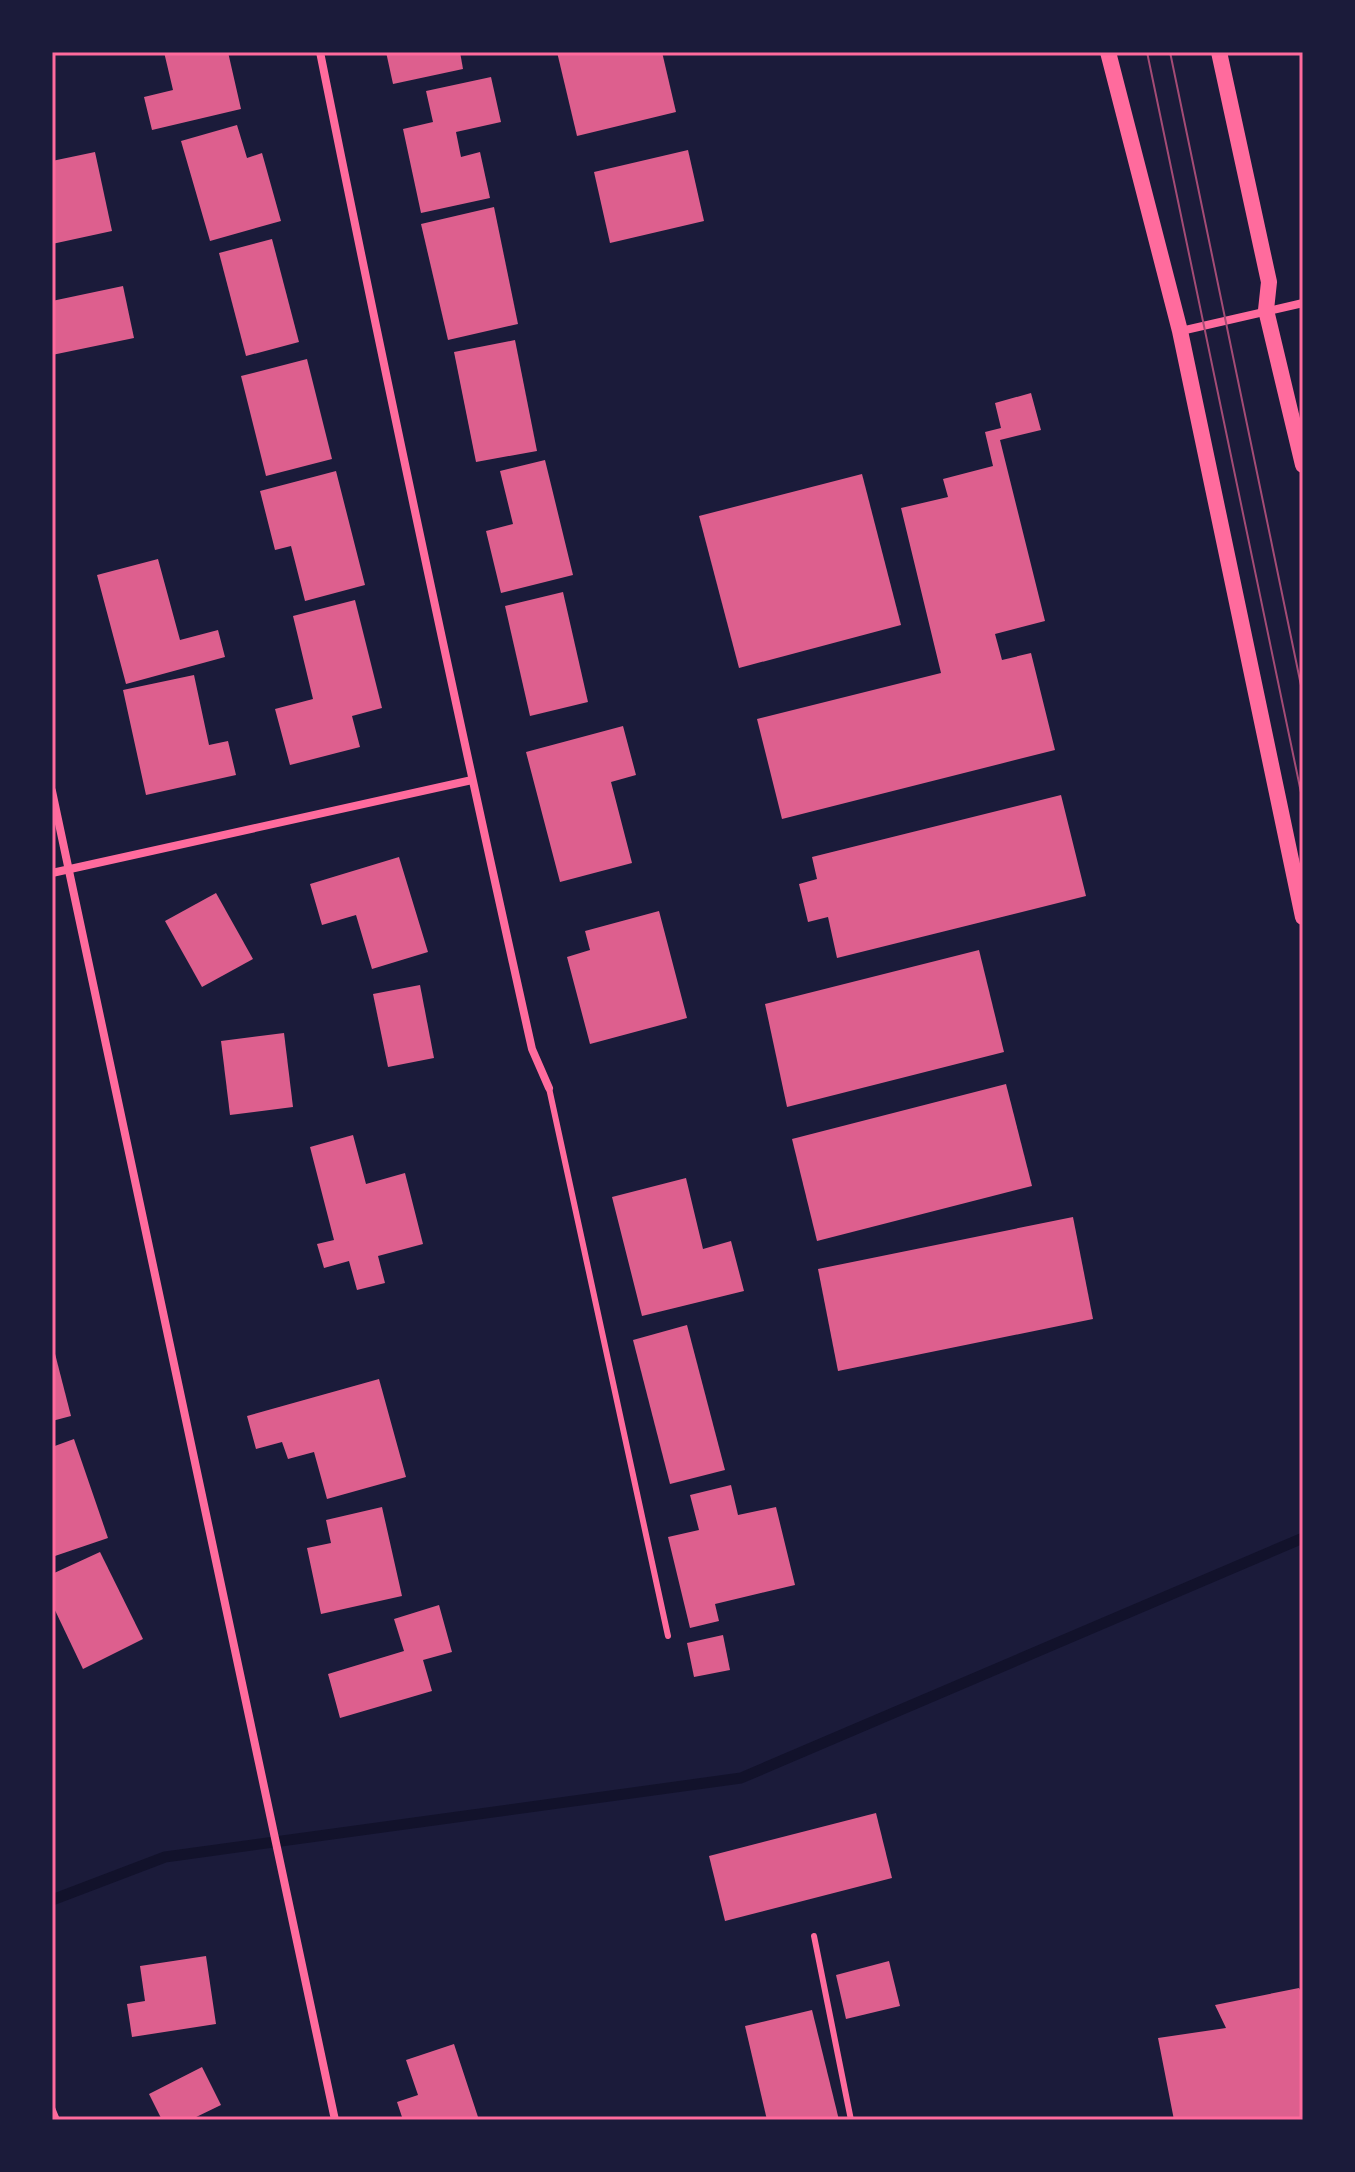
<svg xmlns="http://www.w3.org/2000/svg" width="1355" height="2172" viewBox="0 0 1355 2172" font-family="Karla,sans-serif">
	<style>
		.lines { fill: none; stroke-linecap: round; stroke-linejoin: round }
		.stream { stroke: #12122b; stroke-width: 11 }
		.building { fill: #dd5f8e }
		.service { stroke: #ff6b9d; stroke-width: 6 }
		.minor { stroke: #ff6b9d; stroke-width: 8 }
		.secondary { stroke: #ff6b9d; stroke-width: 16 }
		.tram { stroke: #a44b75; stroke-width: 2 }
		.neatline { fill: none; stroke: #ff6b9d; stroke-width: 3 }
	</style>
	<rect width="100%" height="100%" fill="#1b1b3a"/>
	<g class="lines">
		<path class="stream" d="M52,1900L165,1857L741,1778L1303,1538"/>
	</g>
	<g class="building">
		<path d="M164,52H228L241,109L152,130L144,97L173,90Z"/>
		<path d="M386,52H460L463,69L393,84Z"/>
		<path d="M557,52H662L676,112L577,136Z"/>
		<path d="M491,77L501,122L456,132L461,157L480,152L490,198L421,213L403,129L433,122L426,91Z"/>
		<path d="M237,125L247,158L262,153L281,221L210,241L181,141Z"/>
		<path d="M688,150L704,221L610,243L594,172Z"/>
		<path d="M95,152L112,231L52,244V161Z"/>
		<path d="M494,207L518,324L448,340L421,224Z"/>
		<path d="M272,239L299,342L246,356L219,253Z"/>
		<path d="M123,286L134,338L52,355V301Z"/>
		<path d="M515,340L537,451L476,462L454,352Z"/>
		<path d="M307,359L332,459L266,476L241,376Z"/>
		<path d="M1031,393L1041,430L1000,440L1045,621L995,634L1002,660L1031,653L1055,750L782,819L757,719L941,673L901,508L948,497L943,479L993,466L985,432L1001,428L995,403Z"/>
		<path d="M545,460L573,575L501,593L486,531L513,524L500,471Z"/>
		<path d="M336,471L365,585L305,601L291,546L275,550L260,491Z"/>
		<path d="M862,474L901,625L739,668L699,516Z"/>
		<path d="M158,559L180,640L218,630L225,657L126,684L97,575Z"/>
		<path d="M563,592L588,702L530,716L505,606Z"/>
		<path d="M355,600L382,708L352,716L360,747L290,765L275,709L313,699L293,616Z"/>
		<path d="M194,675L209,745L228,741L236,775L146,795L123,690Z"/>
		<path d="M623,726L636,775L611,782L632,863L560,882L526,752Z"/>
		<path d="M1061,795L1086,896L837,958L828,917L808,922L799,884L817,879L812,857Z"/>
		<path d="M399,857L428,952L372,969L356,915L322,925L310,884Z"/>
		<path d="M216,893L253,959L202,987L165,921Z"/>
		<path d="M659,911L687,1018L590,1044L567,957L590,950L585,931Z"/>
		<path d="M979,950L1004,1052L787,1107L765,1004Z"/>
		<path d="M420,985L434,1058L388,1067L373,994Z"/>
		<path d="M284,1033L293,1107L230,1115L221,1041Z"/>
		<path d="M1006,1084L1032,1186L817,1241L792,1139Z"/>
		<path d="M353,1135L366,1184L405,1173L423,1244L378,1256L385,1283L357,1290L349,1261L324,1268L317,1244L334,1240L310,1147Z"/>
		<path d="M686,1178L703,1249L731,1241L744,1291L642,1316L612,1197Z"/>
		<path d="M1073,1217L1093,1319L838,1371L818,1269Z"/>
		<path d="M687,1325L725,1470L670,1484L633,1340Z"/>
		<path d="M52,1342L71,1416L52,1421Z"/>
		<path d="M379,1379L406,1477L327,1499L314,1452L288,1459L282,1442L256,1449L247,1416Z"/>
		<path d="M74,1439L108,1538L52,1557V1447Z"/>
		<path d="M731,1485L738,1515L776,1507L795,1585L715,1604L719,1621L690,1628L668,1537L699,1530L690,1495Z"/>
		<path d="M382,1507L402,1596L321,1614L307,1548L331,1543L326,1520Z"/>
		<path d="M100,1552L143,1639L83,1669L52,1604V1574Z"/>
		<path d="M439,1605L452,1652L423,1660L432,1691L340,1718L328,1674L404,1651L394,1619Z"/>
		<path d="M723,1635L730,1670L694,1677L687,1643Z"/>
		<path d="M876,1813L892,1878L725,1921L709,1856Z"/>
		<path d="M206,1956L216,2024L132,2037L127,2004L145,2001L140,1966Z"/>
		<path d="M889,1961L900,2006L846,2019L836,1975Z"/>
		<path d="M1299,1988L1303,1995V2120H1174L1158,2038L1226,2028L1215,2005Z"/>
		<path d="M812,2010L839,2120H767L745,2026Z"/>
		<path d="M454,2044L479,2120H403L397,2102L418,2095L406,2060Z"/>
		<path d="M202,2067L221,2105L190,2120H156L161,2118L149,2094Z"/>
	</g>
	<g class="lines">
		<g class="service">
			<path d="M549,1088L668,1636"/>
			<path d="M814,1936L851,2120"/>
			<path d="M52,2108L57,2120"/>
		</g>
		<g class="minor">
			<path d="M320,52C387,385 458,717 532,1049L549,1088"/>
			<path d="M1181,331L1303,303"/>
			<path d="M52,791L335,2120"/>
			<path d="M52,873L472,780"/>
		</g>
		<g class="secondary">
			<path d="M1108,52L1180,331L1303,917"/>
			<path d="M1219,52L1269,282L1266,310L1303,465"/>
		</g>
		<g class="tram">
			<path d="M1147,52L1303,802"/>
			<path d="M1170,52L1303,695"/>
		</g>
	</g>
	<rect width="1355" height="2172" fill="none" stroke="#1b1b3a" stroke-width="108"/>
	<rect x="54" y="54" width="1247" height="2064" class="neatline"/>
</svg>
